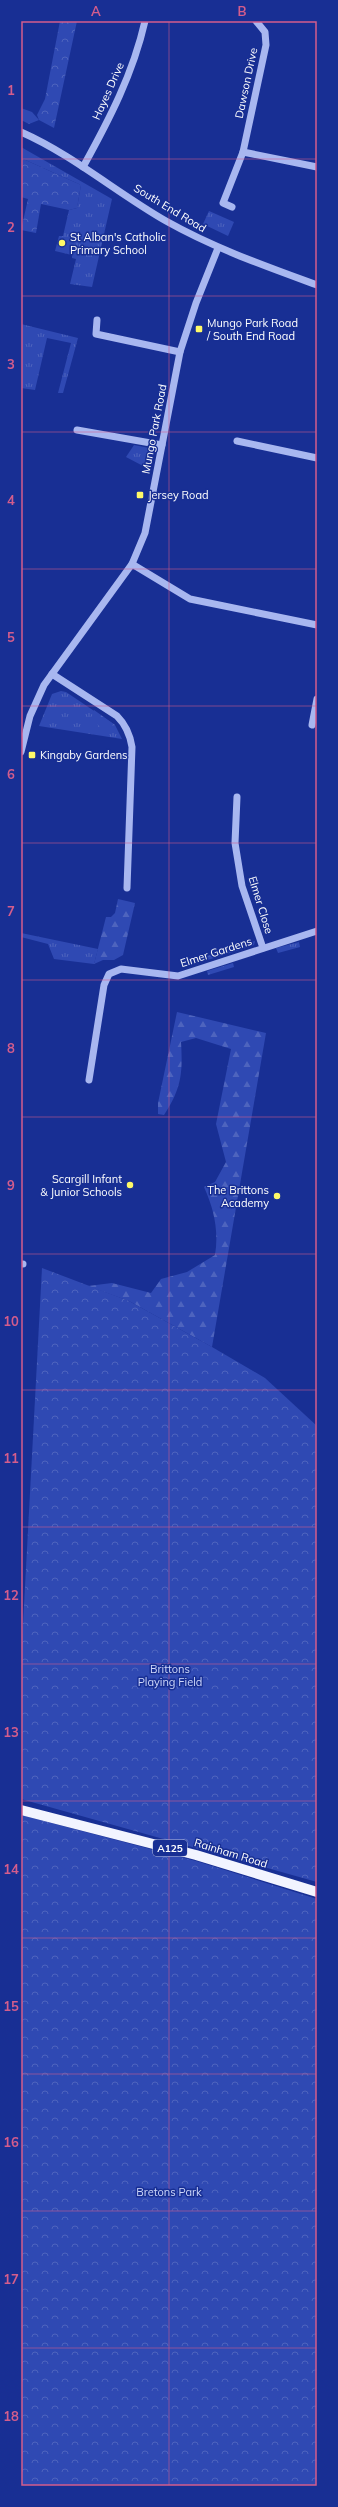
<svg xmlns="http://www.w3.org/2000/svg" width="338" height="2507" viewBox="0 0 338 2507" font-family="Mulish,sans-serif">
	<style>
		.grass { fill: url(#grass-tufts) }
		.forest { fill: url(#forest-firs) }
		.park { fill: url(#park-crowns) }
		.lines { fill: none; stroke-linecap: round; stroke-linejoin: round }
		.minor { stroke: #a8b7f0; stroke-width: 7 }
		.major { stroke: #f2f4ff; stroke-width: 10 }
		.grid { fill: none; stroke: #d45d8c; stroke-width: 1; stroke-opacity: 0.55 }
		.poi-dot { fill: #fff968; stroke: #182f94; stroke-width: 1.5 }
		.labels { text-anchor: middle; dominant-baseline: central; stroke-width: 3; stroke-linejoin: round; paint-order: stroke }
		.shield { fill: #182f94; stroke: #bac1df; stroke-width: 1 }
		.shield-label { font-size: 10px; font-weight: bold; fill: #fff }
		.street-label { font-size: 11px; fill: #fff; stroke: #182f94 }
		.poi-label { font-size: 11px; fill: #fff; stroke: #182f94; text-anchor: start }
		.park-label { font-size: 11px; fill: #cfd8fb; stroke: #182f94 }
		.neatline { fill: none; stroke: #d45d8c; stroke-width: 1.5 }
		.grid-label { font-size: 13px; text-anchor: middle; font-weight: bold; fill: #d45d8c }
	</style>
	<defs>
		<pattern id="grass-tufts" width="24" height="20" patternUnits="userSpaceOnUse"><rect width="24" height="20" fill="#2f49b3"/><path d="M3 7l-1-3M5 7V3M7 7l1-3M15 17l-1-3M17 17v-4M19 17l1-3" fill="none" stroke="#4e64be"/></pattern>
		<pattern id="forest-firs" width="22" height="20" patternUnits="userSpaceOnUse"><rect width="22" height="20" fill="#2f49b3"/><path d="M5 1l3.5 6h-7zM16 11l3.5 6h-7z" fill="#4e64be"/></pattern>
		<pattern id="park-crowns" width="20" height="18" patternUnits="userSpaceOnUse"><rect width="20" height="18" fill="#2f49b3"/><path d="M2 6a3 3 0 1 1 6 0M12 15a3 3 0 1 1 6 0" fill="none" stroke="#4e64be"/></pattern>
	</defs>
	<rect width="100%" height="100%" fill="#182f94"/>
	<g class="grass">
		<path d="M21,108L32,112L39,120L29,124L21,120Z"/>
		<path d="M21,147L112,199L92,287L70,284L76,259L72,258V255L55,251L59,236H63L69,210L77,208L81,185L21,158Z"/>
		<path d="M209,211L234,222L228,236L203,224Z"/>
		<path d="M21,324L78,338L63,393H58L71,343L47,338L35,390L21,388Z"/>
		<path d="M134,445L149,448L145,467L126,457Z"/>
		<path d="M61,691L66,692L115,725L122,739L39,726L52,694Z"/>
		<path d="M21,933L98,949L94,964L54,959L48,944L21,937Z"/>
		<path d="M255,941L254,945L249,947L195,964L191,961Z"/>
		<path d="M299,942L300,947L278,953L276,948Z"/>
		<path d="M233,963L234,967L208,975L207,971Z"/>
	</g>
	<g class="forest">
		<path d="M94,710L115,725L101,728L91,718Z"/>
		<path d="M118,899L135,903L123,955L114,960H103L94,964L106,917H111L115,913Z"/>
		<path d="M177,1012L266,1033L212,1347L129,1301L88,1286L112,1283L151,1293L161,1279L187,1272L215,1255C219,1231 214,1209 204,1187L215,1182L226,1162L216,1124L231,1049L196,1038L181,1042C183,1074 181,1089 164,1115L158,1114V1103Z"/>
	</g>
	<g class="park">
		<path d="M60,21H77L54,128L39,120L37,115L45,99Z"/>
		<path d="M21,158L81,185L77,208L69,210L41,204L36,233L21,230L28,199L21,197Z"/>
		<path d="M42,1268L129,1301L212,1347L265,1378L317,1426V1882L21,1799V1662Z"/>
		<path d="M21,1815L196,1861L317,1899V2486H21Z"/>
	</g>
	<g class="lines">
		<g class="minor">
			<path d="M21,132C73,155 117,193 166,221C214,248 265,266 317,285"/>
			<path d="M243,152L317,167"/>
			<path d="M83,167C109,120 133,74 145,21"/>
			<path d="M232,207L223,203L243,152L266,45L265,32L256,21"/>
			<path d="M97,320L96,334L180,352"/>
			<path d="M77,430L162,445"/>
			<path d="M237,441L317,458"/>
			<path d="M132,564L190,599L317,625"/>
			<path d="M52,674L117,716C126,725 130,734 132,747L127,888"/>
			<path d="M312,725L317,699"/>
			<path d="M21,752L30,716L44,685L132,564L145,533L180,352L196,303L218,248"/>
			<path d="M237,797L235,843L242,886L263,948"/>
			<path d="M89,1080L104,985L109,974L121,969L178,976L317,931"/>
			<path d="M21,1264H23"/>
		</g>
		<path class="major" d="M21,1810L196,1855L317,1892"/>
	</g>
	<path class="grid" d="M169,21V2486M21,159H317M21,296H317M21,432H317M21,569H317M21,706H317M21,843H317M21,980H317M21,1117H317M21,1254H317M21,1390H317M21,1527H317M21,1664H317M21,1801H317M21,1938H317M21,2074H317M21,2211H317M21,2348H317"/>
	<g class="poi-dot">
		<circle cx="62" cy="243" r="4"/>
		<rect x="195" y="325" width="8" height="8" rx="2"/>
		<rect x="136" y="491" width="8" height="8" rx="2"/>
		<rect x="28" y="751" width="8" height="8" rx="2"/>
		<circle cx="130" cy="1185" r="4"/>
		<circle cx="277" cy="1196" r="4"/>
	</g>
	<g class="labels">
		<rect class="shield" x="153" y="1840" width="34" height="16" rx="3"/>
		<g class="shield-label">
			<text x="170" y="1848">A125</text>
		</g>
		<g class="street-label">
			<text transform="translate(246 83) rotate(-78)">Dawson Drive</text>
			<text transform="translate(108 91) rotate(-66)">Hayes Drive</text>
			<text transform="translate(170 208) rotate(31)">South End Road</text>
			<text transform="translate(154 429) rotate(-79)">Mungo Park Road</text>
			<text transform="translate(261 905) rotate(73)">Elmer Close</text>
			<text transform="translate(216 952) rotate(-18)">Elmer Gardens</text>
			<text transform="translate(231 1853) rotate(17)">Rainham Road</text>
		</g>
		<g class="poi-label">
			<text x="70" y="237">St Alban's Catholic<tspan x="70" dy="13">Primary School</tspan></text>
			<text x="207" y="323">Mungo Park Road<tspan x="207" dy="13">/ South End Road</tspan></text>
			<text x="148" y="495">Jersey Road</text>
			<text x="40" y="755">Kingaby Gardens</text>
			<text x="122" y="1179" text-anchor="end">Scargill Infant<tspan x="122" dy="13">&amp; Junior Schools</tspan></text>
			<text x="269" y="1190" text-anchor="end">The Brittons<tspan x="269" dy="13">Academy</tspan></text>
		</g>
		<g class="park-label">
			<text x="170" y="1669">Brittons<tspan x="170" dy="13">Playing Field</tspan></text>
			<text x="169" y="2192">Bretons Park</text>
		</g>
	</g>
	<rect width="338" height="2507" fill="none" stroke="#182f94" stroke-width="44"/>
	<rect x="22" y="22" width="294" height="2463" class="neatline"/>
	<g class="grid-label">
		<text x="96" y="16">A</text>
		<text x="242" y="16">B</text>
		<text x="11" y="95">1</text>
		<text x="11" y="232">2</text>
		<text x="11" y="369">3</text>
		<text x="11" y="505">4</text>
		<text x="11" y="642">5</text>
		<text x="11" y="779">6</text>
		<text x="11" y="916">7</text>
		<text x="11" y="1053">8</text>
		<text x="11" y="1190">9</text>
		<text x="11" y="1326">10</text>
		<text x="11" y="1463">11</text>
		<text x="11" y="1600">12</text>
		<text x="11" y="1737">13</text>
		<text x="11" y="1874">14</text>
		<text x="11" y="2011">15</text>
		<text x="11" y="2147">16</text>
		<text x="11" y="2284">17</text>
		<text x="11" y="2421">18</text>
	</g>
</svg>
